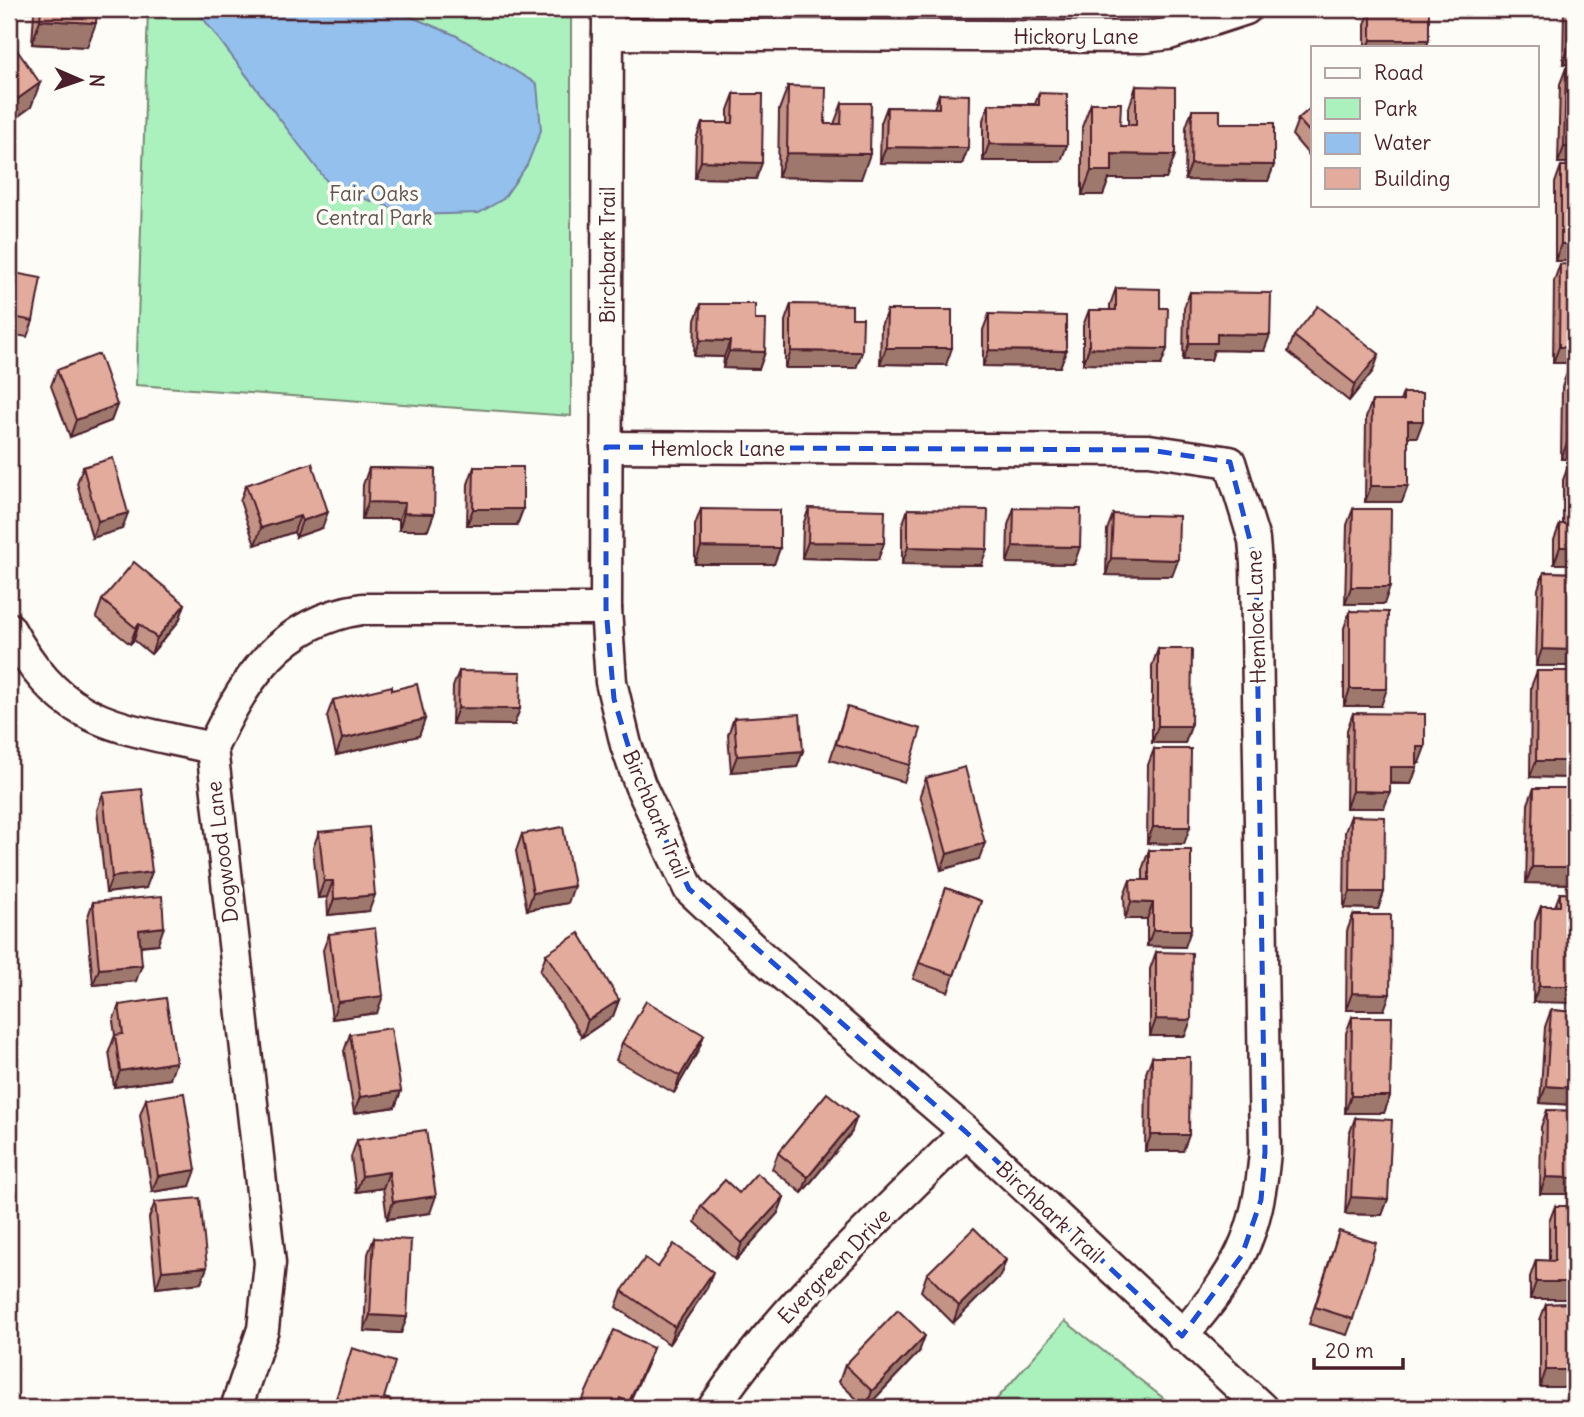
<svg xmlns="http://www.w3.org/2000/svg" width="1584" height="1417" viewBox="0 0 1584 1417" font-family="Delius,sans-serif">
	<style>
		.green { fill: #aaf1bd; stroke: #7a8874; stroke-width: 2 }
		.water { fill: #94c0ed; stroke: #76809f; stroke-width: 2 }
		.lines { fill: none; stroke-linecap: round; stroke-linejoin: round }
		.minor-casing { stroke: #4a1f2b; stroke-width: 35 }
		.minor { stroke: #fdfcf7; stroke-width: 30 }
		.wall { fill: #c39386; stroke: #4a1f2b; stroke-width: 2 }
		.shaded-wall { fill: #9f786d; stroke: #4a1f2b; stroke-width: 2 }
		.building { fill: #e3ab9c; stroke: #4a1f2b; stroke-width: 2 }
		.marked { fill: none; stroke: #1d4ed8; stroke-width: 5; stroke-dasharray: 14 9; stroke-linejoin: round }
		.labels { text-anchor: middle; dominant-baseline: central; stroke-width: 7; stroke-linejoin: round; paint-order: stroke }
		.street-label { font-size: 21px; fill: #4a1f2b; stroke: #fdfcf7 }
		.park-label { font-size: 21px; fill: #625450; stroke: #fdfcf7 }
	</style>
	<rect width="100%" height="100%" fill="#fdfcf7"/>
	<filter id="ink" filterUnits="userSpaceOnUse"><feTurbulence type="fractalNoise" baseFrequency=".0143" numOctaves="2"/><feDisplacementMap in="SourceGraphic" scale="14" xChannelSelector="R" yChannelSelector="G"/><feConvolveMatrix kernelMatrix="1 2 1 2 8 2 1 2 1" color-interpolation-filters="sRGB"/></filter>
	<g filter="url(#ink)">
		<g class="green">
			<path d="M148,9H571V416L136,385Z"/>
			<path d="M1065,1321L1176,1408H989Z"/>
		</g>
		<path class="water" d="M196,9H392L455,35L537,84L541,130L527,165L503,199L479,213L413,215L332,188Z"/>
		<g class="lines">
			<defs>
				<g id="minor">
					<path d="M608,9L606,609L611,682L626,745L640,785L689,889L761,956L966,1132L1262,1408"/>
					<path d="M608,34L1145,37L1169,34L1246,9"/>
					<path d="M606,447L1149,450L1230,462L1254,540L1256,564L1265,1152C1257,1239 1238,1270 1182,1336"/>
					<path d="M9,628C63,726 111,725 212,748"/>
					<path d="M236,1408L263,1329L270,1263L212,748C244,679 281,621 362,609H606"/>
					<path d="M713,1408C783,1305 878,1220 966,1132"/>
				</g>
			</defs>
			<use href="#minor" class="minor-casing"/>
			<use href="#minor" class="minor"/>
		</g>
		<g class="wall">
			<path d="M18,9H97L87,47L32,44L34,12L18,11Z"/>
			<path d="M1371,9L1429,40L1426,47H1365V24Z"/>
			<path d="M1564,9H1575V64H1563Z"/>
			<path d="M1566,68H1575V163H1558L1560,84Z"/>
			<path d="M788,86L825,124H834L842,103L861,179L778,177L779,110Z"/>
			<path d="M1136,86L1175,155L1166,179H1109L1103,195H1082V127L1091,103L1120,125H1128V111Z"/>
			<path d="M1039,93L1061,161H983V120L989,104H1035Z"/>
			<path d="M734,94L756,179L695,178L696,139L702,123H728V110Z"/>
			<path d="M939,94L968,148L962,164L880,163L881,123L887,107L934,108Z"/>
			<path d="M1313,106V160L1292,135L1298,119Z"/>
			<path d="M1192,110L1220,123L1274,165L1268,181L1185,180L1186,127Z"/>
			<path d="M1561,166H1575V261H1555V183Z"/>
			<path d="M1560,264L1575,363H1553L1554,281Z"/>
			<path d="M9,272L33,321L27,337L9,334Z"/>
			<path d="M1116,288L1160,308L1167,349L1161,365L1083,364V326L1089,310H1110V305Z"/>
			<path d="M1190,292L1264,351L1214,350L1211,360H1183L1184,308Z"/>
			<path d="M701,304L755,320L765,352L759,369L723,368L724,357L694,356L695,320Z"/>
			<path d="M791,304L852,318L862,352L856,368H785V321Z"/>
			<path d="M887,310L946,365L880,364L881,326Z"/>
			<path d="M989,314L1066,351L1060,367L983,366V330Z"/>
			<path d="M1294,336L1379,354L1373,371L1349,401L1288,352Z"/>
			<path d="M57,370L117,405L111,421L70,437L51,386Z"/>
			<path d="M1568,370H1575V459H1561L1562,387Z"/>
			<path d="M1403,393L1417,437H1408L1402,502H1365L1366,417L1372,401H1400Z"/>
			<path d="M1569,464H1575V564H1554V540L1560,524H1563V480Z"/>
			<path d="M83,467L122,529L92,538L77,483Z"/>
			<path d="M474,467L523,509L517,525H467L468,484Z"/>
			<path d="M369,468L435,469L428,530H399V519H362L363,485Z"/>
			<path d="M246,485L322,528L296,537L294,532L255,545L240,501Z"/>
			<path d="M809,508L878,560L802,558L803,525Z"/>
			<path d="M1014,508L1074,564L1007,563L1008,525Z"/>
			<path d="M701,509L780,548L774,564H695V525Z"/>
			<path d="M908,509L981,565L902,564V526Z"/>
			<path d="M1353,509L1384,604H1345L1347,525Z"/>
			<path d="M1113,514L1178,560L1172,576L1106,575L1107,530Z"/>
			<path d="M1544,572L1575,573L1536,666L1538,589Z"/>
			<path d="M102,600L185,604L179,621L151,654L134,640L130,644L96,617Z"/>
			<path d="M1350,611L1381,706H1344V628Z"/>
			<path d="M1158,649L1191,726L1185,743H1152V666Z"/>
			<path d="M459,671L514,725L452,724L453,687Z"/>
			<path d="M1537,671H1575V778L1530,777L1531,687Z"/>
			<path d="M392,690L425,719L419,736L336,755L327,716L333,700Z"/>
			<path d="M847,707L910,765L904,782L830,760Z"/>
			<path d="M1353,713L1419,763H1417V767L1411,784H1390V792L1384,808H1346L1347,730Z"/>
			<path d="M734,718L803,751L797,767L731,772L728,735Z"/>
			<path d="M1154,749L1184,844L1147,843L1148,765Z"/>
			<path d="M926,778L979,859L941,870L920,795Z"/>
			<path d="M1534,788H1575V884L1526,883L1528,804Z"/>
			<path d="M103,793L146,888L106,893L97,810Z"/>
			<path d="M1351,816L1384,892L1378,909L1344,908L1345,832Z"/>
			<path d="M319,832L369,911L328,915L327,897L318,898L313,848Z"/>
			<path d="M522,834L568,903L527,910L516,851Z"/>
			<path d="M1149,850L1185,947L1147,946V919H1125L1124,896L1130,880H1143V867Z"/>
			<path d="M946,888L981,901L948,992L913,979Z"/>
			<path d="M1560,893L1575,894L1533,1002L1535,922L1541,906H1555Z"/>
			<path d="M93,902L158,944L141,946L136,981L93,985L87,919Z"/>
			<path d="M1353,915L1384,1010H1346L1347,931Z"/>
			<path d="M329,934L377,1013L332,1019L323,950Z"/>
			<path d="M1156,952L1185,1036H1150V969Z"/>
			<path d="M546,954L619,1000L613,1016L582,1037L540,971Z"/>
			<path d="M119,1005L170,1079L114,1087L109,1051L115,1035L113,1021Z"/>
			<path d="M1551,1010L1575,1012V1105L1540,1103L1545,1027Z"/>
			<path d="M1352,1017L1390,1096L1384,1113H1345L1346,1033Z"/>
			<path d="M350,1034L401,1091L395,1107L354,1113L344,1051Z"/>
			<path d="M704,1035L698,1051L674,1093L616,1060L622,1043Z"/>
			<path d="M1152,1057L1183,1151H1145L1146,1073Z"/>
			<path d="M146,1099L190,1186L152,1192L140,1115Z"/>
			<path d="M1547,1110L1575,1111L1540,1194L1541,1127Z"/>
			<path d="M1355,1118L1388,1199L1382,1215L1345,1214L1349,1135Z"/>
			<path d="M851,1133L802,1193L772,1169L778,1153Z"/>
			<path d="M357,1140L430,1213L387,1219L383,1188L356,1192L351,1157Z"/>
			<path d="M739,1193L784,1197L778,1213L736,1260L695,1222L701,1206Z"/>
			<path d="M155,1202L207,1267L201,1283L156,1288L149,1218Z"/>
			<path d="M1555,1206L1575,1299H1530V1277L1536,1260L1549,1261V1222Z"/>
			<path d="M1339,1231L1353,1319L1347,1335L1309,1324Z"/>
			<path d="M374,1238L407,1317L401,1333L364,1331L368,1254Z"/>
			<path d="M1006,1260L1000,1276L953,1323L921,1291L927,1274Z"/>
			<path d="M658,1267L707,1288L669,1344L616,1307L622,1291Z"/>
			<path d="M1575,1303V1387H1540V1320L1546,1304Z"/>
			<path d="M653,1348L647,1364L627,1408H580L582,1401Z"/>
			<path d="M919,1352L866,1408L839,1382L845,1365Z"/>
		</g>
		<g class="shaded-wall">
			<path d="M18,9H35L34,12L18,11Z"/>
			<path d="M40,20L96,23L87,47L32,44Z"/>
			<path d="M1371,40H1429L1426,47H1368Z"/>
			<path d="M1569,47H1575V64H1563Z"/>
			<path d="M40,83L31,107L9,123V105Z"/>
			<path d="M989,144L1067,145L1061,161H983Z"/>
			<path d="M886,147L968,148L962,164L880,163Z"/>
			<path d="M1564,147H1575V163H1558Z"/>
			<path d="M787,153L870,154L861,179L778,177Z"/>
			<path d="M1112,154L1175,155L1166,179H1109L1103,195H1082L1091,171Z"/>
			<path d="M701,161L762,163L756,179L695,178Z"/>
			<path d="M1191,164L1274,165L1268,181L1185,180Z"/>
			<path d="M1561,244H1575V261H1555Z"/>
			<path d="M1217,334L1270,335L1264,351L1214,350L1211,360H1183L1189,343Z"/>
			<path d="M700,340L730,341L724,357L694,356Z"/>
			<path d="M1559,347H1575V363H1553Z"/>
			<path d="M886,348H952L946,365L880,364Z"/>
			<path d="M1089,348L1167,349L1161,365L1083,364Z"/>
			<path d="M989,350L1066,351L1060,367L983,366Z"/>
			<path d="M729,351L765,352L759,369L723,368Z"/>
			<path d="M791,351L862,352L856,368H785Z"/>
			<path d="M1379,354L1373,371L1349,401L1355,384Z"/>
			<path d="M117,405L111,421L70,437L76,420Z"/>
			<path d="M1408,421H1423L1417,437H1402Z"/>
			<path d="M1567,443H1575V459H1561Z"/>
			<path d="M1371,486H1408L1402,502H1365Z"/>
			<path d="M368,502L405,503L399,519H362Z"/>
			<path d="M473,509H523L517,525H467Z"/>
			<path d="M328,512L322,528L296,537L302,521Z"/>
			<path d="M128,513L122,529L92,538L98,521Z"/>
			<path d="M404,513L434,514L428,530H399Z"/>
			<path d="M300,516L294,532L255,545L261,528Z"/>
			<path d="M808,542L884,543L878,560L802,558Z"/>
			<path d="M1013,546L1080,547L1074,564L1007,563Z"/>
			<path d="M701,547L780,548L774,564H695Z"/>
			<path d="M908,547L987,549L981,565L902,564Z"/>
			<path d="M1560,547H1575V564H1554Z"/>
			<path d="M1111,558L1178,560L1172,576L1106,575Z"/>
			<path d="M1351,587H1390L1384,604H1345Z"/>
			<path d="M185,604L179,621L151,654L157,638Z"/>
			<path d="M139,624L134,640L130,644L136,628Z"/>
			<path d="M1542,649L1575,650V666H1536Z"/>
			<path d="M1350,689H1387L1381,706H1344Z"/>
			<path d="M458,708L520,709L514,725L452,724Z"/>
			<path d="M425,719L419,736L336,755L342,739Z"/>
			<path d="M1158,726H1191L1185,743H1152Z"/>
			<path d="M1417,747H1425L1419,763H1411Z"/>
			<path d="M803,751L797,767L731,772L737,756Z"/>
			<path d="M1536,761H1575V778L1530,777Z"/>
			<path d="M1390,767H1417L1411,784L1384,783Z"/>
			<path d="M1352,791L1390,792L1384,808H1346Z"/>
			<path d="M1153,827H1190L1184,844L1147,843Z"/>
			<path d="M985,843L979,859L941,870L947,854Z"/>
			<path d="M1532,867H1575V884L1526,883Z"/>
			<path d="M152,872L146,888L106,893L112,877Z"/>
			<path d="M324,881H333L327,897L318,898Z"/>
			<path d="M574,886L568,903L527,910L533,893Z"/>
			<path d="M1350,892H1384L1378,909L1344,908Z"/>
			<path d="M375,895L369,911L328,915L334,899Z"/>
			<path d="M1131,902L1153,903L1147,919H1125Z"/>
			<path d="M164,927L158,944L133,946L139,930Z"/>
			<path d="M1153,930H1191L1185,947L1147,946Z"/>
			<path d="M142,965L136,981L93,985L99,969Z"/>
			<path d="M1539,986H1575V1003L1533,1002Z"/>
			<path d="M1352,993L1390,994L1384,1010H1346Z"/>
			<path d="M383,996L377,1013L332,1019L338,1002Z"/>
			<path d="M619,1000L613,1016L582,1037L588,1020Z"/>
			<path d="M1156,1019L1191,1020L1185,1036H1150Z"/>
			<path d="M704,1035L698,1051L674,1093L680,1076Z"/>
			<path d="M176,1062L170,1079L114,1087L120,1071Z"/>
			<path d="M1546,1086L1575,1088V1105L1540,1103Z"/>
			<path d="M401,1091L395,1107L354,1113L360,1097Z"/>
			<path d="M1351,1096H1390L1384,1113H1345Z"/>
			<path d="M857,1117L851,1133L802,1193L808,1177Z"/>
			<path d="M1151,1135H1189L1183,1151H1145Z"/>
			<path d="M196,1170L190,1186L152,1192L158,1176Z"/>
			<path d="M389,1172L383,1188L356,1192L362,1176Z"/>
			<path d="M1546,1177L1575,1178V1194H1540Z"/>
			<path d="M436,1196L430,1213L387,1219L393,1202Z"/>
			<path d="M784,1197L778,1213L736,1260L742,1243Z"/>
			<path d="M1351,1197L1388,1199L1382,1215L1345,1214Z"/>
			<path d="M1006,1260L1000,1276L953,1323L959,1306Z"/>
			<path d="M207,1267L201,1283L156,1288L162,1271Z"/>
			<path d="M713,1272L707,1288L669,1344L675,1327Z"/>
			<path d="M1536,1282H1575V1299H1530Z"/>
			<path d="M370,1315L407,1317L401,1333L364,1331Z"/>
			<path d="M925,1336L919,1352L866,1408L872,1391Z"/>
			<path d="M1546,1370H1575V1387H1540Z"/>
		</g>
		<g class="building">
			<path d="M41,9H97L96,23L40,20Z"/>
			<rect x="1371" y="9" width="58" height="31"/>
			<path d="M1570,9H1575V47H1569Z"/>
			<path d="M10,40L40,83L9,105V41Z"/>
			<path d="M1566,68H1575V147H1564Z"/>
			<path d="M788,86L826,87L825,124H841L842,103H871L870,154L787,153Z"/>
			<path d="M1136,86L1175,87V155L1112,154V171H1091V103H1121L1120,125H1136Z"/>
			<path d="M1039,93L1067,94V145L989,144V104L1039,105Z"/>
			<path d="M734,94H763L762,163L701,161L702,123H733Z"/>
			<path d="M939,94L969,95L968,148L886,147L887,107L939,108Z"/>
			<path d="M1313,106V136L1298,119Z"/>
			<path d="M1192,110H1220V123H1274V165L1191,164Z"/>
			<rect x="1561" y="166" width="14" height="78"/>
			<path d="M1560,264L1575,265V347H1559Z"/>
			<path d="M9,272L41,278L33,321L9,316Z"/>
			<path d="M1116,288L1160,289V308H1168L1167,349L1089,348V310H1116Z"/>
			<path d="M1190,292L1271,293L1270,335L1217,334V343H1189Z"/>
			<path d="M701,304H755V320H766L765,352L729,351L730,341L700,340Z"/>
			<path d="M791,304L852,305V318H863L862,352L791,351Z"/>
			<path d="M1318,306L1379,354L1355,384L1294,336Z"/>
			<path d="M887,310H952V348H886Z"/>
			<path d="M989,314L1066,316V351L989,350Z"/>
			<path d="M99,354L117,405L76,420L57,370Z"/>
			<path d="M1568,370H1575V443H1567Z"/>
			<path d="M1403,393H1423V421H1408V486H1371L1372,401H1403Z"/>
			<path d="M113,458L128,513L98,521L83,467Z"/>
			<path d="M312,463L328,512L302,521L300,516L261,528L246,485Z"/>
			<path d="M1569,464H1575V547H1560V524H1569Z"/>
			<path d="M474,467H523V509H473Z"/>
			<path d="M369,468L435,469L434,514L404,513L405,503L368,502Z"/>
			<path d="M809,508L885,510L884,543L808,542Z"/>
			<path d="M1014,508L1081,509L1080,547L1013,546Z"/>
			<path d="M701,509L780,510V548L701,547Z"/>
			<path d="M908,509L988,510L987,549L908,547Z"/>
			<path d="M1353,509H1391L1390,587H1351Z"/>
			<path d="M1113,514L1179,516L1178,560L1111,558Z"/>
			<path d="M134,562L185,604L157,638L139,624L136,628L102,600Z"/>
			<path d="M1544,572L1575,573V650L1542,649Z"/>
			<path d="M1350,611L1388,612L1387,689H1350Z"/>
			<path d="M1158,649H1192L1191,726H1158Z"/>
			<path d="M459,671L521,672L520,709L458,708Z"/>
			<path d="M1537,671H1575V761H1536Z"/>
			<path d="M417,684L425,719L342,739L333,700L392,686V690Z"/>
			<path d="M847,707L921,729L910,765L836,744Z"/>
			<path d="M1353,713L1425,714V747H1417V767H1390V792L1352,791Z"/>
			<path d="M800,714L803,751L737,756L734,718Z"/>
			<path d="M1154,749H1191L1190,827H1153Z"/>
			<path d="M965,767L985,843L947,854L926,778Z"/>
			<path d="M1534,788H1575V867H1532Z"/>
			<path d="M142,789L152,872L112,877L103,793Z"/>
			<path d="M1351,816L1385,817L1384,892H1350Z"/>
			<path d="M369,827L375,895L334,899L333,881H324L319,832Z"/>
			<path d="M563,827L574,886L533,893L522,834Z"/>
			<path d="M1149,850H1191V930H1153V903L1131,902L1130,880H1149Z"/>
			<path d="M946,888L981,901L954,975L919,963Z"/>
			<path d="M1560,893L1575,894V986H1539L1541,906H1560Z"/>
			<path d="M162,896L164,927L139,930L142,965L99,969L93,902Z"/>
			<path d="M1353,915H1391L1390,994L1352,993Z"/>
			<path d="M375,928L383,996L338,1002L329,934Z"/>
			<path d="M579,933L619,1000L588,1020L546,954Z"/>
			<path d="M1156,952L1192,953L1191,1020L1156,1019Z"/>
			<path d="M166,998L176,1062L120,1071L115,1035L123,1034L119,1005Z"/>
			<path d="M646,1001L704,1035L680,1076L622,1043Z"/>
			<path d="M1551,1010L1575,1012V1088L1546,1086Z"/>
			<path d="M1352,1017H1392L1390,1096H1351Z"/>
			<path d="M391,1028L401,1091L360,1097L350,1034Z"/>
			<path d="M1152,1057H1190L1189,1135H1151Z"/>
			<path d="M184,1093L196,1170L158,1176L146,1099Z"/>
			<path d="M827,1093L857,1117L808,1177L778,1153Z"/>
			<path d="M1547,1110L1575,1111V1178L1546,1177Z"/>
			<path d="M1355,1118L1392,1120L1388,1199L1351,1197Z"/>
			<path d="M426,1130L436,1196L393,1202L389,1172L362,1176L357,1140Z"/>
			<path d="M757,1173L784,1197L742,1243L701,1206L725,1180L739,1193Z"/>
			<path d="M200,1198L207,1267L162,1271L155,1202Z"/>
			<path d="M1555,1206H1575V1282H1536V1260L1555,1261Z"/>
			<path d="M974,1228L1006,1260L959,1306L927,1274Z"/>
			<path d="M1339,1231L1376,1243L1353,1319L1315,1307Z"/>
			<path d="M374,1238L411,1240L407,1317L370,1315Z"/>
			<path d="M674,1244L713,1272L675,1327L622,1291L645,1258L658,1267Z"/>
			<path d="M1575,1303V1370H1546V1304Z"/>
			<path d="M898,1310L925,1336L872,1391L845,1365Z"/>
			<path d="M614,1330L653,1348L629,1402L620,1398L616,1408H599L582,1401Z"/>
			<path d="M352,1348L395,1362L384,1398L391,1400L389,1408H333Z"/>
			<path d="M1543,1403L1575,1404V1408H1543Z"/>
		</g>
	</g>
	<path class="marked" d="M606,447L1149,450L1230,462L1256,564L1265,1152L1261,1200L1242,1255L1182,1336L966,1132L689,889L640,785L614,699L606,609Z"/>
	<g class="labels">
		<g class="street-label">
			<text x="1076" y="36">Hickory Lane</text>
			<text transform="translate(607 255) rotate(-90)">Birchbark Trail</text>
			<text x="718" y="448">Hemlock Lane</text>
			<text transform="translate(1256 617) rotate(-92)">Hemlock Lane</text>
			<text transform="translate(656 814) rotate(67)">Birchbark Trail</text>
			<text transform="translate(222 852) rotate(-97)">Dogwood Lane</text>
			<text transform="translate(1050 1212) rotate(43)">Birchbark Trail</text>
			<text transform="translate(834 1266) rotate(-46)">Evergreen Drive</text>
		</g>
		<g class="park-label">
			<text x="374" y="193">Fair Oaks<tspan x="374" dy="24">Central Park</tspan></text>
		</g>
	</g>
	<rect width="1584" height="1417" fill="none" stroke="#fdfcf7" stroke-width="35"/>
	<rect x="18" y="18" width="1549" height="1382" fill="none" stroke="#4a1f2b" stroke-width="2.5" filter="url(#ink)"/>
	<rect x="1311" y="46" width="228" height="161" fill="#fdfcf7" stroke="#b5a4a5" stroke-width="2"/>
	<rect x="1325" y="68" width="35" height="10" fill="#fdfcf7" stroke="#b5a4a5" stroke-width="2"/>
	<text x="1374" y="80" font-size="21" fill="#4a1f2b">Road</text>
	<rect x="1325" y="98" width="35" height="21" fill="#aaf1bd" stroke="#b5a4a5" stroke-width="2"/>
	<text x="1374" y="116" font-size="21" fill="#4a1f2b">Park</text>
	<rect x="1325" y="133" width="35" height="21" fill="#94c0ed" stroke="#b5a4a5" stroke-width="2"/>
	<text x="1374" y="150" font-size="21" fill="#4a1f2b">Water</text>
	<rect x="1325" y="168" width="35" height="21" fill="#e3ab9c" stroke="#b5a4a5" stroke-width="2"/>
	<text x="1374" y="186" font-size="21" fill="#4a1f2b">Building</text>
	<g transform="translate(80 80) rotate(92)" stroke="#fdfcf7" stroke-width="5" paint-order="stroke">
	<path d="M0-5L12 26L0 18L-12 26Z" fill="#4a1f2b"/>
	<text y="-10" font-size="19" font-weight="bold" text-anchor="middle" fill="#4a1f2b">N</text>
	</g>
	<path d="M1314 1358v10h89v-10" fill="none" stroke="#4a1f2b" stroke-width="3.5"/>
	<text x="1325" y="1358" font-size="21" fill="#4a1f2b" stroke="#fdfcf7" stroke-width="5" paint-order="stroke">20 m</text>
</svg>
